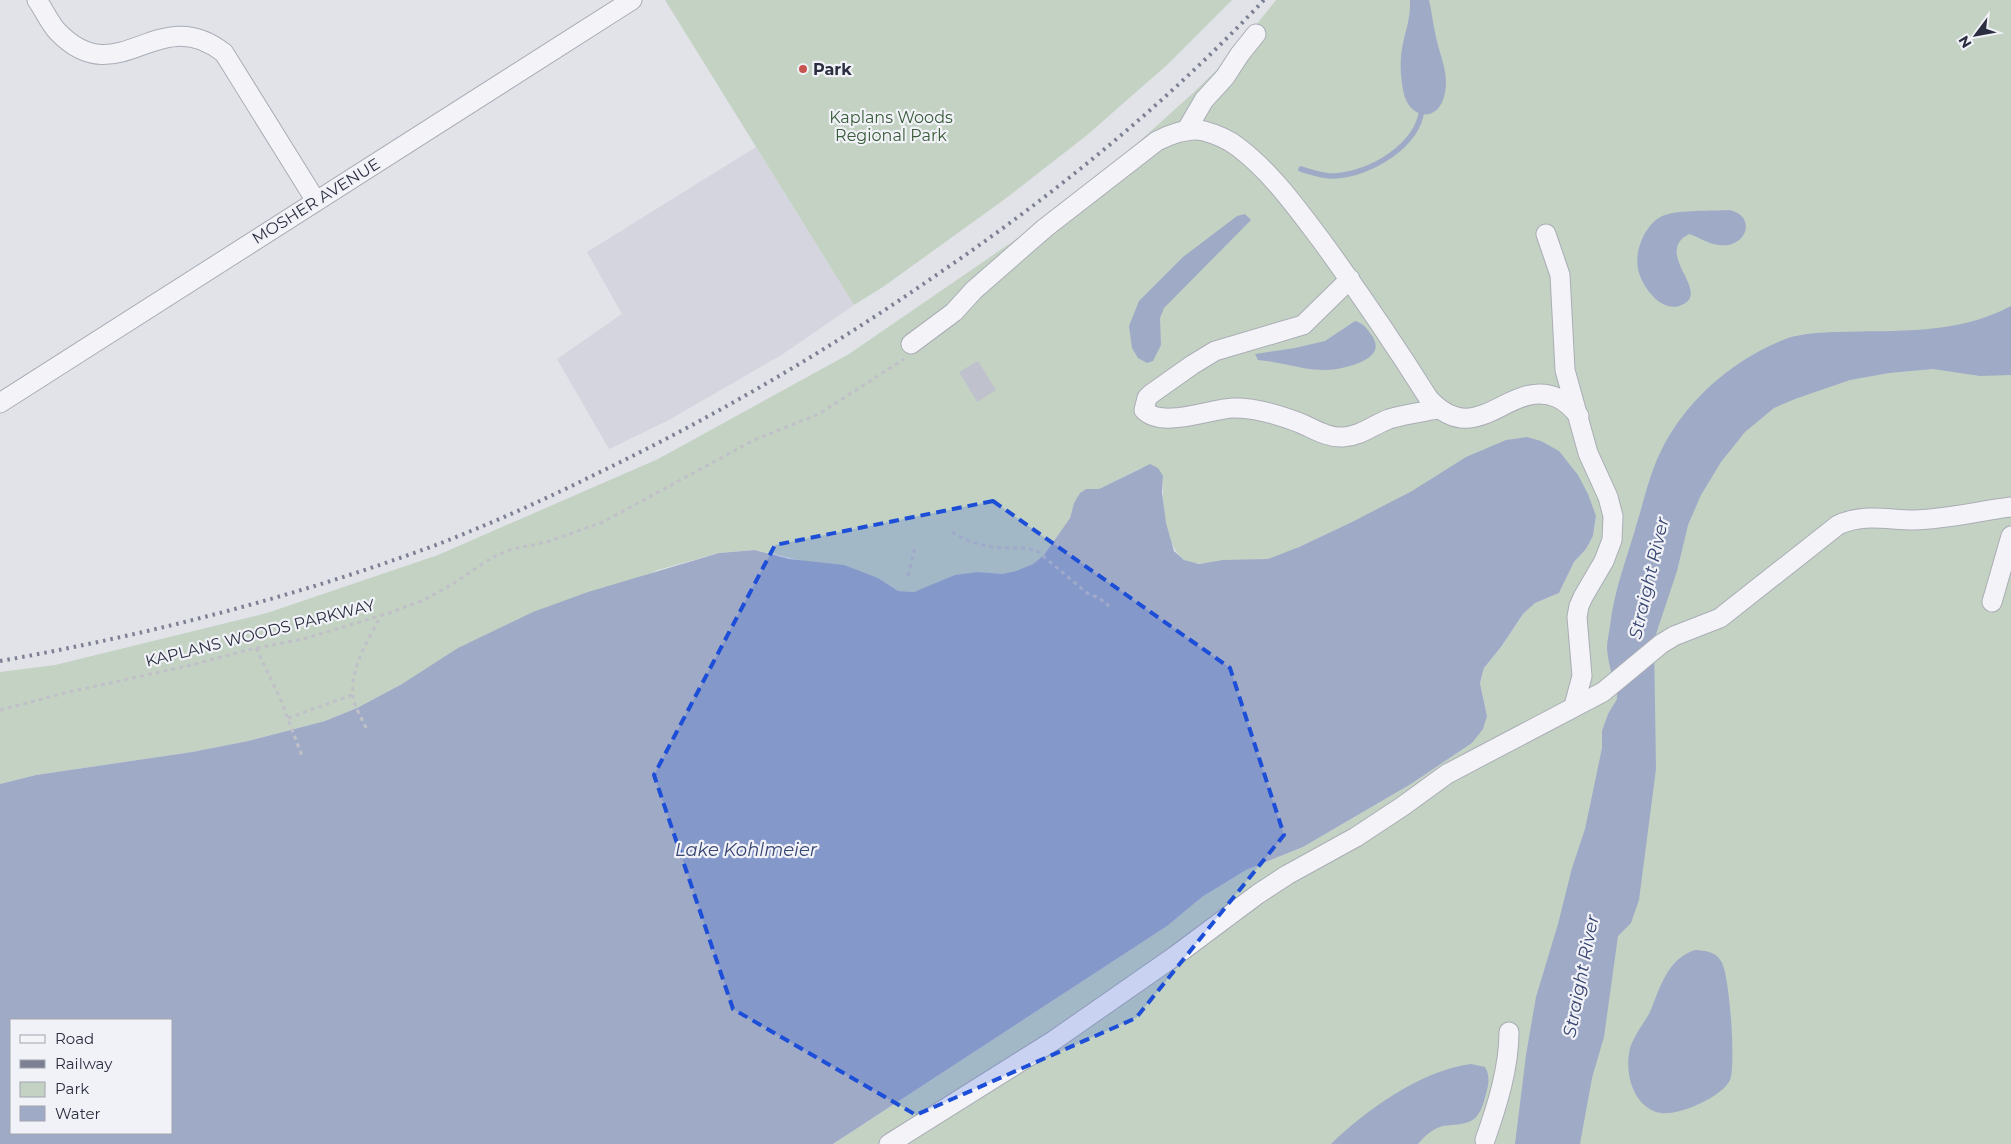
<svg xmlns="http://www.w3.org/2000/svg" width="2011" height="1144" viewBox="0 0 2011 1144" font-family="Montserrat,sans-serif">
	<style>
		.built { fill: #d4d5de }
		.green { fill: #c4d2c3 }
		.water { fill: #9faac7; fill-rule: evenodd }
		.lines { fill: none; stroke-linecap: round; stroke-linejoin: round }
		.stream { stroke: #9faac7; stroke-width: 5.5 }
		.building { fill: #bfc1cc }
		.minor-casing { stroke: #aaadb6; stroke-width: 21 }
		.path { stroke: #c0c1c8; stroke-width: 3; stroke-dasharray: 4 4; stroke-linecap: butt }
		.minor { stroke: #f4f4f8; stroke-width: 19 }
		.rail { stroke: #7c8092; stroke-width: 4; stroke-dasharray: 2.5 5; stroke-linecap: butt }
		.marked { fill: #1d4ed8; fill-opacity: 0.2; stroke: #1d4ed8; stroke-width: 4; stroke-dasharray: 10 6; stroke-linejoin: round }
		.poi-dot { fill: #c6554f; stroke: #f1f2f7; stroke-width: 2 }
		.labels { text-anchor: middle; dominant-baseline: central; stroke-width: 4.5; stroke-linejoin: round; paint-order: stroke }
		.poi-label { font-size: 16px; font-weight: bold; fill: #2b2e40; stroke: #f1f2f7; text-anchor: start }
		.park-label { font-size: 16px; fill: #395b39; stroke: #f1f2f7 }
		.street-label { font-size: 16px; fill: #2b2e40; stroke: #f1f2f7 }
		.water-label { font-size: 18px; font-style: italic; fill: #374571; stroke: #f1f2f7 }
	</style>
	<rect width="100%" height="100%" fill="#e1e3e9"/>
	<path class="built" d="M756,147L854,305L783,354L667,421L609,449L557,359L622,314L587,252Z"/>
	<g class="green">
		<path d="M665,0H1232L1167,65L1086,136L1005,199L883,287L854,305Z"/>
		<path d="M1276,0H2011V1144H833L1167,926L1202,897L1246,870L1303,847L1411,784L1472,743L1487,716L1480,683L1484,668L1501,647L1523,614L1534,603L1559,593L1574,562L1586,549L1593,536L1596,516L1485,449C1459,460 1437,477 1413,491C1382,509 1350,523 1318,538C1302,545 1285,555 1268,559C1254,562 1238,559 1223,561C1210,562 1194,567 1183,559C1164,544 1162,499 1163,476L1141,468L1099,489H1086L1074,503L1070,518L1044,555L1033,564L1016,571L1002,574L978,572L914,592L898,591L878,578L755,550L719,553L658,570L402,684L357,708L325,721L248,741L192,752L36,775L0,784V672L55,665L267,613L438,555L658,459L849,354L1028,231L1112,166L1193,93L1233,54Z"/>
	</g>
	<g class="water">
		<path d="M1410,0H1429C1432,12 1433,25 1436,37C1440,56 1449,73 1445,93C1439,124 1408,120 1403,90C1401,79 1400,67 1401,56C1403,35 1411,22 1410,0Z"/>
		<path d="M1729,210C1757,215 1748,249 1718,245C1708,244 1699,237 1689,234C1651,254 1716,294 1679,306C1660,312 1641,285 1638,269C1634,251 1646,221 1665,215C1677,210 1714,211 1729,210Z"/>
		<path d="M1245,214L1251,220L1164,308L1160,318L1161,345L1153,361L1147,363L1138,358L1132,348L1129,326L1139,301L1183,257L1237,216Z"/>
		<path d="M2011,306V375L1980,376L1933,369L1889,373L1850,380L1795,399L1774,408L1745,432L1721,462L1701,495L1688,525L1677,571L1654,640L1656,769L1639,900L1631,923L1618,936L1604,1037L1592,1078L1580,1144H1515L1526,1055L1536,997L1558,924L1572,868L1585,829L1602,748V731L1608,714L1617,699V692C1613,679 1608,663 1607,648C1607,641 1609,633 1610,626C1614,590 1627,558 1637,523C1644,500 1649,477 1659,455C1684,401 1733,359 1788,338C1800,334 1824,332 1837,332C1895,330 1958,335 2011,306Z"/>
		<path d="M1355,321C1362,323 1366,327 1370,333C1386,353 1365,362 1346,367C1317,376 1287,362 1258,360L1255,354L1295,348L1325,341Z"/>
		<path d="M1527,437L1541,441L1559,451L1578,475L1588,494L1596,516L1593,536L1586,549L1574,562L1559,593L1535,603L1523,614L1501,647L1484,668L1480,683L1487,716L1483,729L1472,743L1411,784L1303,847L1246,870L1202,897L1167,926L833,1144H0V784L36,775L192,752L248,741L325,721L357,708L402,684L458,648L533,612L588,592L719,553L755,550L789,559L844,565L878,578L898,591L914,592L955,575L978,572L1002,574L1016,571L1033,564L1044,555L1070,518L1074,503L1080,493L1086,489H1099L1150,464L1158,468L1163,476L1162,492L1166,523L1174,551L1184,560L1199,564L1223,560L1268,559L1299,547L1354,521L1412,491L1466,457L1506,440ZM11,1020H171V1133H11Z"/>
		<path d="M1695,950C1706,951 1715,951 1721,961C1730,974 1736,1066 1730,1080C1722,1097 1679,1116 1661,1113C1632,1108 1623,1069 1631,1045C1636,1033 1644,1023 1650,1012C1660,988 1667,959 1695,950Z"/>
		<path d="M1471,1064L1485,1067C1490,1076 1489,1084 1486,1094C1484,1101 1482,1110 1477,1116C1468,1127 1452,1123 1440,1127C1431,1130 1424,1137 1418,1144H1331C1366,1110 1422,1070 1471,1064Z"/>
	</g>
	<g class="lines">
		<path class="stream" d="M1301,169C1311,172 1324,177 1335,176C1370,174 1418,146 1422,109"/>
	</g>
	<path class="building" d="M978,361L996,390L977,402L959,372Z"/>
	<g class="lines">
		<defs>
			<g id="minor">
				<path d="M37,0C44,10 50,24 58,32C119,95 158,0 224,53L316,201"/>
				<path d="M1186,131L1204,100L1225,77L1240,54L1256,34"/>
				<path d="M1546,234L1560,275L1565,370L1588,453L1608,497L1613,516L1612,540L1604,561L1583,597L1579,606L1577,617L1582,676L1574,706"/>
				<path d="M1350,279L1303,325L1215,351L1192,365L1151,394L1147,398L1144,410C1162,429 1209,409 1233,408C1255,407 1279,415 1300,423C1314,429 1328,438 1343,437C1361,436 1373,425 1389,419C1405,414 1422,412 1438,409"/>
				<path d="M911,344L954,312L974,290L1045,228L1157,141C1171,134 1188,127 1204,131C1215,134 1228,139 1238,147C1271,172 1296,207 1321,240C1359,292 1395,345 1429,399C1478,452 1510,376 1558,398C1567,402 1573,409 1579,416"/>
				<path d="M0,403L632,0"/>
				<path d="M1992,602L2011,536"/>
				<path d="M1485,1140C1497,1106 1509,1068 1509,1032"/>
				<path d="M889,1144L1053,1041L1175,956L1258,894L1287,875L1356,837L1403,806L1447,774L1603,692L1661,644L1674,636L1720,618L1838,525C1863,513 1888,520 1914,520C1947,519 1979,511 2011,507"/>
			</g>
		</defs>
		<use href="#minor" class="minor-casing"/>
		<g class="path">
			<path d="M952,532C964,540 979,545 993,547C1008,549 1023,546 1037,551L1087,593L1099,598L1109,606"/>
			<path d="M908,576L915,547"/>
			<path d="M256,648L280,698L302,756"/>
			<path d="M0,710L73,691L192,665L247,650L307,638L389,613L424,600L451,585L493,557L512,549L547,542L603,522L754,440L819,414L904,359"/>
			<path d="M288,718L352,695"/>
			<path d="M366,728C362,718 353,705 353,695C350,668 369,639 380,617"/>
		</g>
		<use href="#minor" class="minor"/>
		<path class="rail" d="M0,661C148,635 295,597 436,545C490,524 544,500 596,474C714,417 827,351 935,276C1054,195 1165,105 1264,0"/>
	</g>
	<path class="marked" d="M993,501L1230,668L1284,835L1136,1018L916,1115L733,1009L654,775L775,545Z"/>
	<circle class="poi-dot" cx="803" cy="69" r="5"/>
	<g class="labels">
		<g class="poi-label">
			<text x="813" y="69">Park</text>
		</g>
		<g class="park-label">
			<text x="891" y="117">Kaplans Woods<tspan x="891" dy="18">Regional Park</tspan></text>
		</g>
		<g class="street-label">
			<text transform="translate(316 201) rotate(-32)">MOSHER AVENUE</text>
			<text transform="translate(260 633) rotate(-14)">KAPLANS WOODS PARKWAY</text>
		</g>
		<g class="water-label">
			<text transform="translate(1649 578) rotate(-77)">Straight River</text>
			<text x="746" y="850">Lake Kohlmeier</text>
			<text transform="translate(1581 976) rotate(-79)">Straight River</text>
		</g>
	</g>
	<rect x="10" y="1019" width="162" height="115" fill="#f1f2f7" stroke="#a2a4ae"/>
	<rect x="20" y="1035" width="25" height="8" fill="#f4f4f8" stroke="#a2a4ae"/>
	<text x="55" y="1044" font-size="15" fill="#2b2e40">Road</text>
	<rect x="20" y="1060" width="25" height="8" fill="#7c8092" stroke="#a2a4ae"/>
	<text x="55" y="1069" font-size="15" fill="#2b2e40">Railway</text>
	<rect x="20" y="1082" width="25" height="15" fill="#c4d2c3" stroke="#a2a4ae"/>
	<text x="55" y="1094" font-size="15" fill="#2b2e40">Park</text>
	<rect x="20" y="1106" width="25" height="15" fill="#9faac7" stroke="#a2a4ae"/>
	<text x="55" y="1119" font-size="15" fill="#2b2e40">Water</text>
	<g transform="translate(1976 35) rotate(238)" stroke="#f1f2f7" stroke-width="4" paint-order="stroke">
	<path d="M0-4L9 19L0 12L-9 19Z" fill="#2b2e40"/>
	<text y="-8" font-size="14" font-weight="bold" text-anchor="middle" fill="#2b2e40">N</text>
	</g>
</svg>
